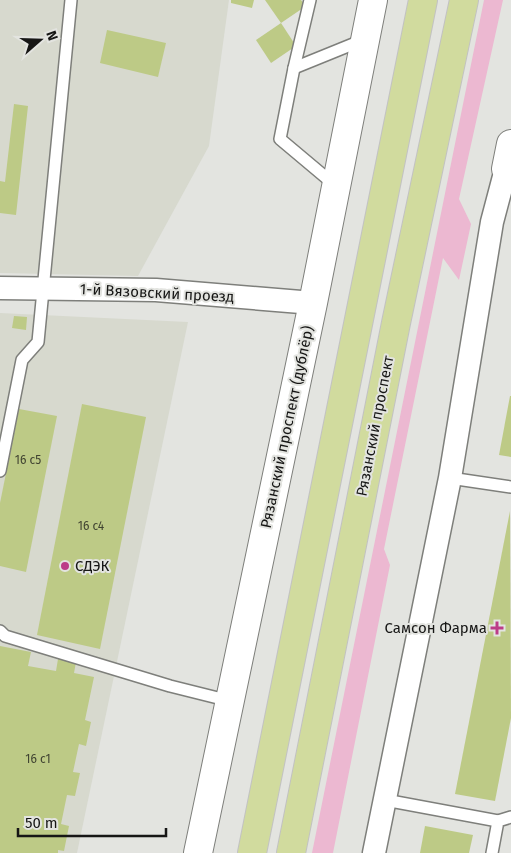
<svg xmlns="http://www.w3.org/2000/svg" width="511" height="853" viewBox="0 0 511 853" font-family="'Fira Sans',sans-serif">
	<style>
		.built { fill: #d7d9ce }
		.green { fill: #ecb8d1 }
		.building { fill: #bdca86 }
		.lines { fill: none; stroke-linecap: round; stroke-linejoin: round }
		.service-casing { stroke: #7e7f7b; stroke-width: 14 }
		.minor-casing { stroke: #7e7f7b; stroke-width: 25 }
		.tertiary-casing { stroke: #7e7f7b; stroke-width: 30 }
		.primary-casing { stroke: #c2c2c2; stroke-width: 30 }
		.service { stroke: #fff; stroke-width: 11 }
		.minor { stroke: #fff; stroke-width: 22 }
		.tertiary { stroke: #fff; stroke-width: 28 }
		.primary { stroke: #d1db9e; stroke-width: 28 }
		.poi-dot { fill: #bc3c88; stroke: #e3e4e0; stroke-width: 2 }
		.labels { text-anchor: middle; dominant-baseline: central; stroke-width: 4; stroke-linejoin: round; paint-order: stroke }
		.number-label { font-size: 12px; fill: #404331 }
		.street-label { font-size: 15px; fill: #161615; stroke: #e3e4e0 }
		.poi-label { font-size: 15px; fill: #161615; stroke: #e3e4e0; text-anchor: start }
	</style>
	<rect width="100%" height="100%" fill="#e3e4e0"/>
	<g class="built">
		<path d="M0,0H229L209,146L138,276L0,273Z"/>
		<path d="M0,313L188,322L77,853H0Z"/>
	</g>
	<path class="green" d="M484,0H503L459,199L471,224L459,280L443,258L384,549L390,565L333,853H312Z"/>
	<g class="building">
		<path d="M231,0H254L252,8L231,3Z"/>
		<path d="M265,0H301L306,6L281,23Z"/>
		<path d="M281,23L296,46L271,63L256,40Z"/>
		<path d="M107,30L166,43L158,77L100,63Z"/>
		<path d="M14,104L28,106L16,215L0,213V181L5,182Z"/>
		<path d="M14,316L27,317L26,330L12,328Z"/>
		<path d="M510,396H511V457L499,455Z"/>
		<path d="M82,404L146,417L100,649L37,635Z"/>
		<path d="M19,409L57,416L26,572L0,566V503Z"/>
		<path d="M510,511L511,718L495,801L455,794Z"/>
		<path d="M0,646L31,652L28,666L56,671L58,659L76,662L74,673L94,677L85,720L91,722L86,746L79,744L73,772L80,773L75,796L67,795L61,824L69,826L64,851L58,850V853H0Z"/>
		<path d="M425,826L473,835L469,853H420Z"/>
	</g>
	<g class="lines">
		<defs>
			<g id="service">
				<path d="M310,0L294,68L280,139L336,186"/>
				<path d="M294,68L363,40"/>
				<path d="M0,471L22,360L38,342L71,0"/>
				<path d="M450,478L511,487"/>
				<path d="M0,631L5,636L170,686L230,701"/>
				<path d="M385,800L498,821"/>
				<path d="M492,853L498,821L511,817"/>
			</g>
			<g id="minor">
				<path d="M0,288L156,290L313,303"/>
				<path d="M374,853L450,478L492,222L506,169"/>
			</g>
			<g id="tertiary">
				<path d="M511,144L506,169L511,170"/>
				<path d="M198,853L313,303L373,0"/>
			</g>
			<g id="primary">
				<path d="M252,853L423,0"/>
				<path d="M291,853L396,323L464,0"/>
			</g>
		</defs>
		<use href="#service" class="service-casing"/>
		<use href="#minor" class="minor-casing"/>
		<use href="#tertiary" class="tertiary-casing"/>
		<use href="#primary" class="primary-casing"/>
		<use href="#service" class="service"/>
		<use href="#minor" class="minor"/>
		<use href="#tertiary" class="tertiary"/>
		<use href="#primary" class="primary"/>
	</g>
	<g class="poi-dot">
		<circle cx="65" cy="566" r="5"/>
		<path d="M494.5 620.5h5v5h5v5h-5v5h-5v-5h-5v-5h5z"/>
	</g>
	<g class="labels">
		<g class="number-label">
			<text x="28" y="460">16 c5</text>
			<text x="91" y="526">16 с4</text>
			<text x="38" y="759">16 c1</text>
		</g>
		<g class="street-label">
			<text transform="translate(157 293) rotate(3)">1-й Вязовский проезд</text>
			<text transform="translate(375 426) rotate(-79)">Рязанский проспект</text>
			<text transform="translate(287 427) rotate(-78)">Рязанский проспект (дублёр)</text>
		</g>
		<g class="poi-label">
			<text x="75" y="566">СДЭК</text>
			<text x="487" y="628" text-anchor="end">Самсон Фарма</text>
		</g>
	</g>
	<g transform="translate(40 40) rotate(70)" stroke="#e3e4e0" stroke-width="4" paint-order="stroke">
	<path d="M0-4L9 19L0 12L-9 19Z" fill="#161615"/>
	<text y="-8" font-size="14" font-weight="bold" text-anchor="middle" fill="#161615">N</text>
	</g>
	<path d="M18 828v8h148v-8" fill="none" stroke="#161615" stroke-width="2.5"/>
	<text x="25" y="828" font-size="15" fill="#161615" stroke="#e3e4e0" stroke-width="4" paint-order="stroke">50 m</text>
</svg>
